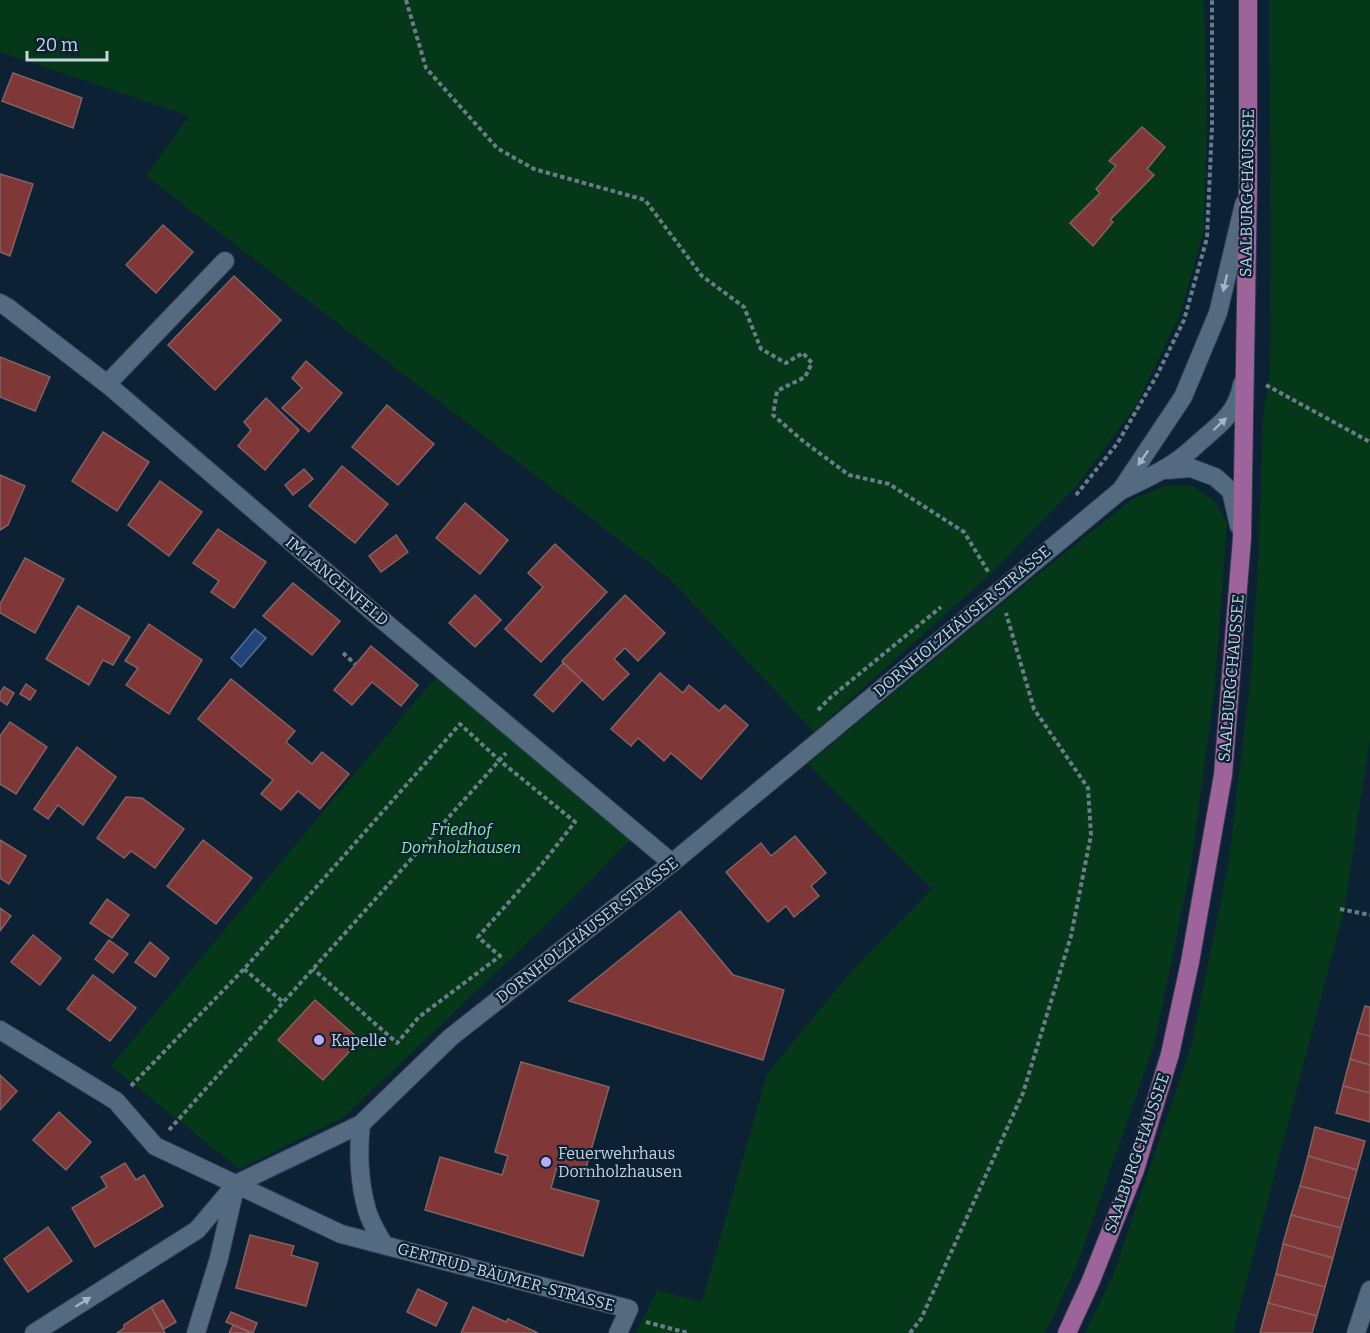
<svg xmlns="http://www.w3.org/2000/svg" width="1370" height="1333" viewBox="0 0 1370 1333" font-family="Bitter,serif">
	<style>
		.green { fill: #053818 }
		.water { fill: #22437b; stroke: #546e99; stroke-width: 1.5 }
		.building { fill: #803738; stroke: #846261; stroke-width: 1.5 }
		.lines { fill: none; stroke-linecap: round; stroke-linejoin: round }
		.minor-casing { stroke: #303a4a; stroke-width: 20 }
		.major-casing { stroke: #303a4a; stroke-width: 20 }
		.path { stroke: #6a7b8a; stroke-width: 4; stroke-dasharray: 4.5 3; stroke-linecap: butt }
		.minor { stroke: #536a80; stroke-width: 18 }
		.major { stroke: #9d649b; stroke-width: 18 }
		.oneway { fill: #a4b4c3 }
		.poi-dot { fill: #bea9f4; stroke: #0c2133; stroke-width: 2 }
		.labels { text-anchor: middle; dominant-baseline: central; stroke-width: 4.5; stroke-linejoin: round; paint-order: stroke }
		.street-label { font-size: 16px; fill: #c7d4e0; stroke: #0c2133 }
		.park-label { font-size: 16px; font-style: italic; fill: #8ce9a3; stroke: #0c2133 }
		.poi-label { font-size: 16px; fill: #c7d4e0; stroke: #0c2133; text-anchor: start }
	</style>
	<rect width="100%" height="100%" fill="#0c2133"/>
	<g class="green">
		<path d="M0,0H1204L1207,113L1204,230L1179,317L1135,407L1074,489L987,577L814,732L670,579L146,176L189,116L0,52Z"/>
		<path d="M1269,0H1370V737L1345,906L1233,1333H1085L1113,1275L1191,1047L1228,865L1251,676L1259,549L1263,417L1270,372L1271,242Z"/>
		<path d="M1165,486H1193L1215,501L1227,522L1215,686L1191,866L1154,1045L1076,1268L1045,1333H636L657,1290L702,1302L767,1074L849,974L932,889L808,764L1005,601L1131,500Z"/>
		<path d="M448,664L638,832L547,924L344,1117L239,1169L111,1066L413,704Z"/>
	</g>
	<path class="water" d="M255,629L266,638L241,667L231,658Z"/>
	<g class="building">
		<path d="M13,73L82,98L73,128L2,101Z"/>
		<path d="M1142,127L1165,147L1147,169L1154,175L1110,220L1113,222L1093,246L1070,223L1100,193L1096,189L1116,166L1109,161Z"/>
		<path d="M0,174L33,184L10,256L0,252Z"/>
		<path d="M163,225L193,252L156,293L126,265Z"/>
		<path d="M234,276L281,320L215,390L168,345Z"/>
		<path d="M0,357L50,377L35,411L0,397Z"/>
		<path d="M306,361L342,393L309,432L282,408L302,388L292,378Z"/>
		<path d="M266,398L299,430L265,470L238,446L251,430L244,422Z"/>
		<path d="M387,405L434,444L398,485L352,447Z"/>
		<path d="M103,432L149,462L117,511L72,481Z"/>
		<path d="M342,466L388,504L355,543L309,506Z"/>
		<path d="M304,469L313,479L293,495L285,485Z"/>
		<path d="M0,475L25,486L8,525L0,530Z"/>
		<path d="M160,481L202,512L169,556L128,525Z"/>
		<path d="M465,503L508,540L480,574L436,538Z"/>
		<path d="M218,529L266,562L234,608L211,592L219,581L193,563Z"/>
		<path d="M396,535L408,552L381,572L369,556Z"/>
		<path d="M555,544L607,592L541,662L505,629L543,587L528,573Z"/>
		<path d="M25,558L64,579L35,633L0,613V604Z"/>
		<path d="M293,583L340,621L312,655L263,616Z"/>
		<path d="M475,595L501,620L475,647L449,623Z"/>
		<path d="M625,595L665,633L638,661L625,648L614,659L629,674L603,700L562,661Z"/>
		<path d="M78,606L130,637L113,665L103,660L89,685L46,659Z"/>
		<path d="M149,624L202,660L169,714L126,685L138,668L125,661Z"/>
		<path d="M371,646L418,685L401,706L372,682L352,705L334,690Z"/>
		<path d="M563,663L582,680L553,712L534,695Z"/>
		<path d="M660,673L683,693L689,685L719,711L725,705L748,725L701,779L671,753L664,761L638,738L631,746L611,729Z"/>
		<path d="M231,679L295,731L286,742L312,764L322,752L349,774L320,809L298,791L281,810L261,794L273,780L198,719Z"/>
		<path d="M26,684L36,691L30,700L20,694Z"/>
		<path d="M4,687L14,693L7,705L0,700V693Z"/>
		<path d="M10,722L47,747L16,794L0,784V736Z"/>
		<path d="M77,747L116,777L83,825L58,805L48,819L34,809Z"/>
		<path d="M126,797L142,798L184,829L155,868L131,851L124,858L97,838Z"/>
		<path d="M795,836L826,873L811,886L819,896L794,917L786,906L768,922L726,872L761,843L771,856Z"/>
		<path d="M0,840L26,856L9,884L0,878Z"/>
		<path d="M203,840L252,878L216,924L167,886Z"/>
		<path d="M107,899L129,915L112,938L90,923Z"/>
		<path d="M0,908L11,916L0,931Z"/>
		<path d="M680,911L733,975L784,990L763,1060L569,1001Z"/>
		<path d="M33,935L61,958L40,985L11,962Z"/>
		<path d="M109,940L128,954L113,973L95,959Z"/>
		<path d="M150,942L169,958L155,977L135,962Z"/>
		<path d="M93,975L136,1008L110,1041L67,1009Z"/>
		<path d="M315,1000L360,1040L323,1080L278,1040Z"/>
		<path d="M1365,1006L1370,1007V1036L1357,1033Z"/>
		<path d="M1357,1033L1370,1036V1065L1350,1059Z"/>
		<path d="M1350,1059L1370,1065V1093L1343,1086Z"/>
		<path d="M521,1062L609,1087L584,1175L557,1167L551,1188L599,1201L583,1256L425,1210L440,1157L502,1175L508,1156L495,1152Z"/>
		<path d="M0,1075L17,1091L0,1110Z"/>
		<path d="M1343,1086L1370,1093V1122L1336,1113Z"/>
		<path d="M59,1112L91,1142L66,1170L33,1140Z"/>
		<path d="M1315,1127L1365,1141L1357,1170L1308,1156Z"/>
		<path d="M1308,1156L1357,1170L1349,1199L1300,1186Z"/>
		<path d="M125,1163L136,1180L144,1175L163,1206L95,1247L72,1208L107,1187L101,1177Z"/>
		<path d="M1300,1186L1349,1199L1341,1228L1291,1215Z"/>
		<path d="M1291,1215L1341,1228L1333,1258L1283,1244Z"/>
		<path d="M48,1227L72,1261L28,1292L4,1259Z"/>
		<path d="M250,1235L294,1246L291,1255L318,1263L306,1306L236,1288Z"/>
		<path d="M1283,1244L1333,1258L1325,1287L1276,1274Z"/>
		<path d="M1276,1274L1325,1287L1317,1316L1268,1303Z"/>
		<path d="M418,1289L447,1303L436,1326L407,1312Z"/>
		<path d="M163,1300L176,1322L164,1329L151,1307Z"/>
		<path d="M1268,1303L1317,1316L1312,1333H1260Z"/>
		<path d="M151,1307L165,1333H117L124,1328V1325Z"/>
		<path d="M473,1307L506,1322L508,1319L538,1333H461Z"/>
		<path d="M231,1312L257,1323L253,1333L226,1322Z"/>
		<path d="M233,1325L251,1333H229Z"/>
	</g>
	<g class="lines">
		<defs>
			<g id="minor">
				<path d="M0,303L7,307L107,384L374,613L672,863"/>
				<path d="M107,384L225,261"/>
				<path d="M1166,470L1191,468L1215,477L1231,491L1239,526"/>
				<path d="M1121,490L1183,397L1218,313L1244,204"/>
				<path d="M0,1030L116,1101L155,1146L341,1234L629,1309L618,1333"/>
				<path d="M361,1124C358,1152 359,1182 367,1210C370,1222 378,1234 384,1245"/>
				<path d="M34,1333L197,1230L236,1184L361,1124L451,1037L672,863L1120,491C1139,482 1160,473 1178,460C1187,454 1195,446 1203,439C1222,423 1238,410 1242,384"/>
				<path d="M196,1333L219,1258L235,1188"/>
				<path d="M1356,1333L1370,1290"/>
			</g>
			<path id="major" d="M1067,1333L1090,1283L1135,1170L1170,1054L1190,962L1223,775L1242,538L1248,185V0"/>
		</defs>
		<use href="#minor" class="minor-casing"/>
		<use href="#major" class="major-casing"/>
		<g class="path">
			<path d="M406,0L426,68L497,148L534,169L645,200L702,276L744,307L761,349L786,363L803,353L812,363L805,377L777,391L773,415L803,441L849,475L889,484L964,532L989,573"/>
			<path d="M1266,385L1370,442"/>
			<path d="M1076,495L1117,444L1157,375L1184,320L1207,238L1212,126V0"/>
			<path d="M343,653L355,664"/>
			<path d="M818,710L831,697L941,607"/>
			<path d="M1340,909L1370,915"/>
			<path d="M244,969L283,1002"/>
			<path d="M131,1086L244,969L460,724L499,760L575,822L539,868L478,937L500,956L419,1017L397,1043L313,969"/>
			<path d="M169,1130L506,753"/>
			<path d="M646,1322L688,1333"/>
			<path d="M910,1333L921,1319L1023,1093L1071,936L1091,835L1088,788L1034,709L1006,613"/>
		</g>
		<use href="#minor" class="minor"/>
		<use href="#major" class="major"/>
	</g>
	<defs><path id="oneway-solid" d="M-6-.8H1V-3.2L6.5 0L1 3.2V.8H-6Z" transform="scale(1.5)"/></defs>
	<g class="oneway">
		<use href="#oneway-solid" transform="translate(1225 283) rotate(103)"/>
		<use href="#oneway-solid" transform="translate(1220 424) rotate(-44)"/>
		<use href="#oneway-solid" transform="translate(1143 458) rotate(125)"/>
		<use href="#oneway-solid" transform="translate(83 1302) rotate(-32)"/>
	</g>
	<g class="poi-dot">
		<circle cx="319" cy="1040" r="6"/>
		<circle cx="546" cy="1162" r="6"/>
	</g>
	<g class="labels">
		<g class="street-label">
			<text transform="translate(1247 193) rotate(-89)">SAALBURGCHAUSSEE</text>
			<text transform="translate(337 581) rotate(40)">IM LANGENFELD</text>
			<text transform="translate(962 621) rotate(-40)">DORNHOLZHÄUSER STRASSE</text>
			<text transform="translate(1231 678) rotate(-85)">SAALBURGCHAUSSEE</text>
			<text transform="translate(587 930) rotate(-38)">DORNHOLZHÄUSER STRASSE</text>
			<text transform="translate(1137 1153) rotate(-71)">SAALBURGCHAUSSEE</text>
			<text transform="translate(506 1277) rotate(15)">GERTRUD-BÄUMER-STRASSE</text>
		</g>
		<g class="park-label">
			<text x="461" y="829">Friedhof<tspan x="461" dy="18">Dornholzhausen</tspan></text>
		</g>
		<g class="poi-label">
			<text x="331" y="1040">Kapelle</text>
			<text x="558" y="1153">Feuerwehrhaus<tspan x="558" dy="18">Dornholzhausen</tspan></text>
		</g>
	</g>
	<path d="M27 51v9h80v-9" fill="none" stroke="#c7d4e0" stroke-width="3"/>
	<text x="36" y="51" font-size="18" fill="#c7d4e0" stroke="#0c2133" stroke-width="4.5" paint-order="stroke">20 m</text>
</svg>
